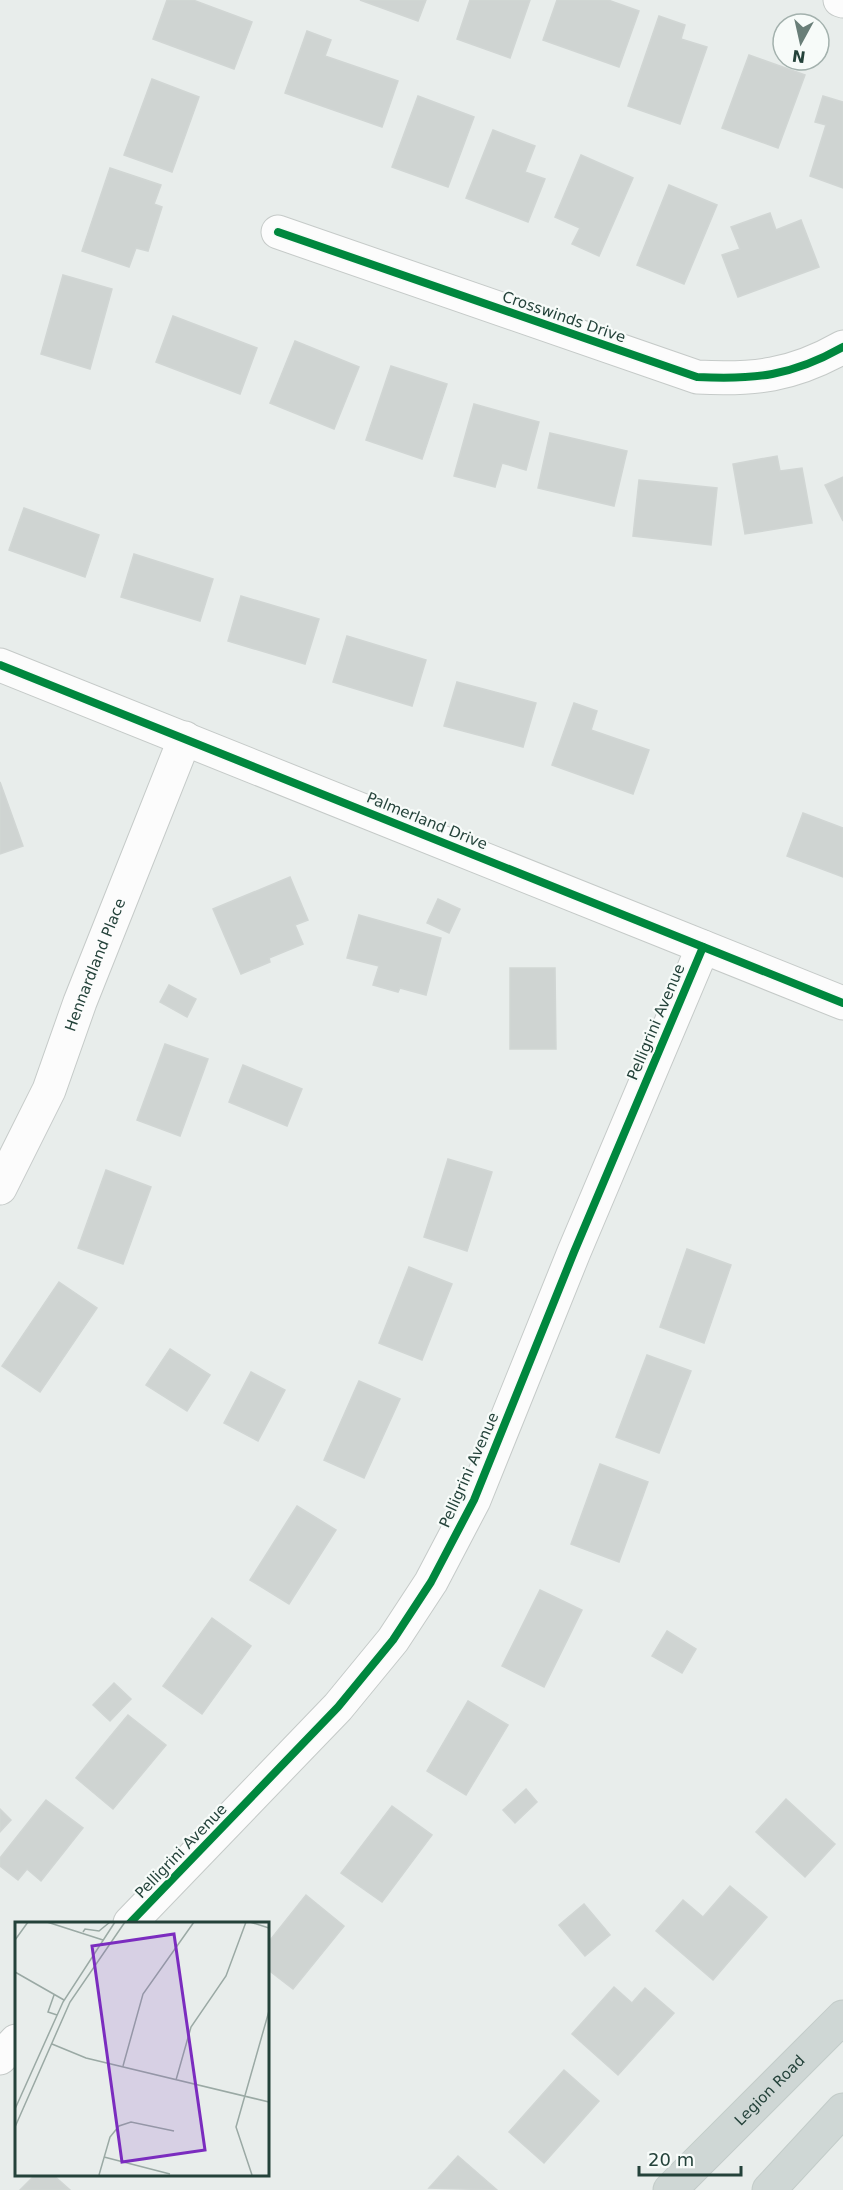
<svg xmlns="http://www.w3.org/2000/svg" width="843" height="2190" viewBox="0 0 843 2190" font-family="'DejaVu Sans',sans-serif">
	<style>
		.building { fill: #cfd4d2; stroke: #d1d6d4; stroke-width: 1.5 }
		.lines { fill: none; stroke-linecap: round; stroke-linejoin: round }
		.minor-casing { stroke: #c5cac8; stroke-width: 35 }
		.major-casing { stroke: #c3ccc9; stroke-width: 35 }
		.minor { stroke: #fcfcfc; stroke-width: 33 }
		.major { stroke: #cfd7d5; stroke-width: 33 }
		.cycleway-casing { stroke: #f7fbf9; stroke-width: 11 }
		.cycleway { stroke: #00873e; stroke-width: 8 }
		.labels { text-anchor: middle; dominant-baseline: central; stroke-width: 4.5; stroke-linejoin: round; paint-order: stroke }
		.street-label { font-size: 15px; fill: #24423a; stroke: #f7fbf9 }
		.inset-road { fill: none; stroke: #9aa9a4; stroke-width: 1.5 }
		.view { fill: #7b2cbf; fill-opacity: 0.15; stroke: #7b2cbf; stroke-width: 3 }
		.inset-edge { fill: none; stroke: #24423a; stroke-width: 3 }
	</style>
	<rect width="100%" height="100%" fill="#e8edeb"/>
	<g class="building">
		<path d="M167,0H193L252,22L234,69L153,39Z"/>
		<path d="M360,0H426L418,21Z"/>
		<path d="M470,0H530L510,58L457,39Z"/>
		<path d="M557,0H608L639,11L619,67L543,40Z"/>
		<path d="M659,16L685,25L681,39L707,47L680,124L628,106Z"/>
		<path d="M307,31L331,40L325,56L398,81L382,127L285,93Z"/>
		<path d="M749,55L805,75L778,148L722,128Z"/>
		<path d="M152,79L199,97L172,172L124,155Z"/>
		<path d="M418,96L474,117L448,187L392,167Z"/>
		<path d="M823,96L843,102V188L810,176L826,125L815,122Z"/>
		<path d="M493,130L535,146L525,172L545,179L528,222L466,198Z"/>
		<path d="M581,155L633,178L599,256L572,244L580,228L555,217Z"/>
		<path d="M110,168L161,185L154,204L162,207L148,251L136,248L129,267L82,251Z"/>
		<path d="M669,185L717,205L684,284L637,265Z"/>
		<path d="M770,213L776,230L801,220L819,267L738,297L722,255L740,249L731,227Z"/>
		<path d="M63,275L112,289L90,369L41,354Z"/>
		<path d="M173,316L257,348L240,394L156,362Z"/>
		<path d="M295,341L359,367L334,429L270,403Z"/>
		<path d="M391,366L447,384L422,459L366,440Z"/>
		<path d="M474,404L539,422L526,470L502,463L495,487L454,476Z"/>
		<path d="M550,433L627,451L614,506L538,488Z"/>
		<path d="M777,456L780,471L802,468L812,523L745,534L733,464Z"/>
		<path d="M843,477V521L825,485Z"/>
		<path d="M639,480L717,488L711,545L633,536Z"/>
		<path d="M24,508L99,535L85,577L9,550Z"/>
		<path d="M134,554L213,579L200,621L121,597Z"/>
		<path d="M241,596L319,619L305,664L228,641Z"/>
		<path d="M347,636L426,660L412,706L333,682Z"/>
		<path d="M457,682L536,703L523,747L444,726Z"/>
		<path d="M574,703L597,711L591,730L649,750L633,794L552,765Z"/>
		<path d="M0,782L23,846L0,854Z"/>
		<path d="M803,813L843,828V877L787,856Z"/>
		<path d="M290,877L308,920L295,925L303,944L269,958L270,962L241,974L213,909Z"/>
		<path d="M438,899L460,909L449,933L427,923Z"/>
		<path d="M359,915L441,938L426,995L400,988L398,992L373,985L379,966L347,958Z"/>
		<path d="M510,968H555L556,1049H510Z"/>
		<path d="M169,985L196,999L187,1017L160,1002Z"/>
		<path d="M165,1044L208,1059L180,1136L137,1120Z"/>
		<path d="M243,1065L302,1089L287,1126L229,1102Z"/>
		<path d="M448,1159L492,1172L467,1251L424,1237Z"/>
		<path d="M106,1170L151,1187L123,1264L78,1248Z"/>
		<path d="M687,1249L731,1265L704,1343L660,1327Z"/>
		<path d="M409,1267L452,1284L422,1360L379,1343Z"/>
		<path d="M59,1282L97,1308L40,1392L2,1366Z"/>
		<path d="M170,1349L210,1375L187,1411L146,1385Z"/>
		<path d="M647,1355L691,1371L659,1453L616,1437Z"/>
		<path d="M251,1372L285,1390L258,1441L224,1423Z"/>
		<path d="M359,1381L400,1399L364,1478L324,1460Z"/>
		<path d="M600,1464L648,1482L619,1562L571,1544Z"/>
		<path d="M297,1506L336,1530L289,1604L250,1580Z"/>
		<path d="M540,1590L582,1610L544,1687L502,1666Z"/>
		<path d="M212,1618L251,1646L202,1714L163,1686Z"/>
		<path d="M667,1631L696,1649L682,1673L652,1656Z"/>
		<path d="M114,1683L131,1699L110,1721L93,1705Z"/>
		<path d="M468,1701L508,1725L466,1795L427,1771Z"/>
		<path d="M128,1715L166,1745L113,1809L76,1778Z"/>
		<path d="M526,1789L537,1802L515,1823L503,1810Z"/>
		<path d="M786,1799L835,1844L805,1877L756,1832Z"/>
		<path d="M46,1800L83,1828L41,1881L27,1869L18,1880L0,1866V1858Z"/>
		<path d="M392,1806L432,1835L382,1902L341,1873Z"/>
		<path d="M0,1809L11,1820L0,1832Z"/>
		<path d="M730,1886L767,1917L713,1980L656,1931L683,1900L703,1917Z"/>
		<path d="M306,1895L344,1926L293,1989L267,1969V1944Z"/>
		<path d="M584,1904L610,1935L585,1956L559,1925Z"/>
		<path d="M614,1987L632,2003L645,1988L674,2013L618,2075L572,2034Z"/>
		<path d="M564,2070L599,2101L544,2163L509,2132Z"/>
		<path d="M458,2156L497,2190L429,2188Z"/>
		<path d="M36,2174H52L70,2190H20Z"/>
	</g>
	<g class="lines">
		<defs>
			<g id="minor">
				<path d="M840,0L843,1"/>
				<path d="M278,232L697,377C754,380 792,376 843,347"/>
				<path d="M0,665L843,1003"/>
				<path id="s1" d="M0,1188L49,1090L80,1002L185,738"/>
				<path d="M130,1923L338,1707L393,1640L431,1582L474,1500L574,1252L703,947"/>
				<path d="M0,2058L16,2041"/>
			</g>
			<g id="major">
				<path id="s2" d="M670,2190L843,2017"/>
				<path d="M769,2190L843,2110"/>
			</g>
		</defs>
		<use href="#minor" class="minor-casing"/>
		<use href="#major" class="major-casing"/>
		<use href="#minor" class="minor"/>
		<use href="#major" class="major"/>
		<defs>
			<g id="cycleway">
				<path d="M278,232L697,377C754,380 792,376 843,347"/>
				<path d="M0,665L843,1003"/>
				<path d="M130,1923L338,1707L393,1640L431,1582L474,1500L574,1252L703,947"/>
			</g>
		</defs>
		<use href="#cycleway" class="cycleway-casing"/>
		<use href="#cycleway" class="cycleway"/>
	</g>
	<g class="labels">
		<g class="street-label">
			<text transform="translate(564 317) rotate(19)">Crosswinds Drive</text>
			<text transform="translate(427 821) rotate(22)">Palmerland Drive</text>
			<text stroke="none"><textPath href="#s1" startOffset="243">Hennardland Place</textPath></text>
			<text transform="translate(656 1022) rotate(-67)">Pelligrini Avenue</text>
			<text transform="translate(469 1470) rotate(-66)">Pelligrini Avenue</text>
			<text transform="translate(181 1851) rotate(-46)">Pelligrini Avenue</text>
			<text stroke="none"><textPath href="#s2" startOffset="141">Legion Road</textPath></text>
		</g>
	</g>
	<g transform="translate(15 1922)">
		<rect width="254" height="254" fill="#e8edeb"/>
		<path class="inset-road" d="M32,0L88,18M235,0L254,6M68,10L70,7L84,9L95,0M0,18L13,0M0,50L49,78M39,73L33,90L42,93M37,122L71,136L254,180M108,144L128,72L179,0M161,158L176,105L211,54L231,0M0,187L48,80L100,0M0,205L55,80L110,0M89,235L155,252M84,253L95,215L104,204L116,200L159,209M237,253L221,205L254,89"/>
		<path class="view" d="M159,12L190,228L107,240L77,24Z"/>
		<rect width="254" height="254" class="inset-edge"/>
	</g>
	<g transform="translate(801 42) rotate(188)"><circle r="28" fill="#f7fbf9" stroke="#a3b1ad" stroke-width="1.5"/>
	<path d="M0-4.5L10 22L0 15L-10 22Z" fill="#697e78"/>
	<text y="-9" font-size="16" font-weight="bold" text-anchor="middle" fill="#24423a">N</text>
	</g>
	<path d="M639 2166v9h102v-9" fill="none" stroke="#24423a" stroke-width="3"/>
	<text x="648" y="2166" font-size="18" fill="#24423a" stroke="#f7fbf9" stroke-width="4.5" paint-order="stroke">20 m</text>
</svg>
